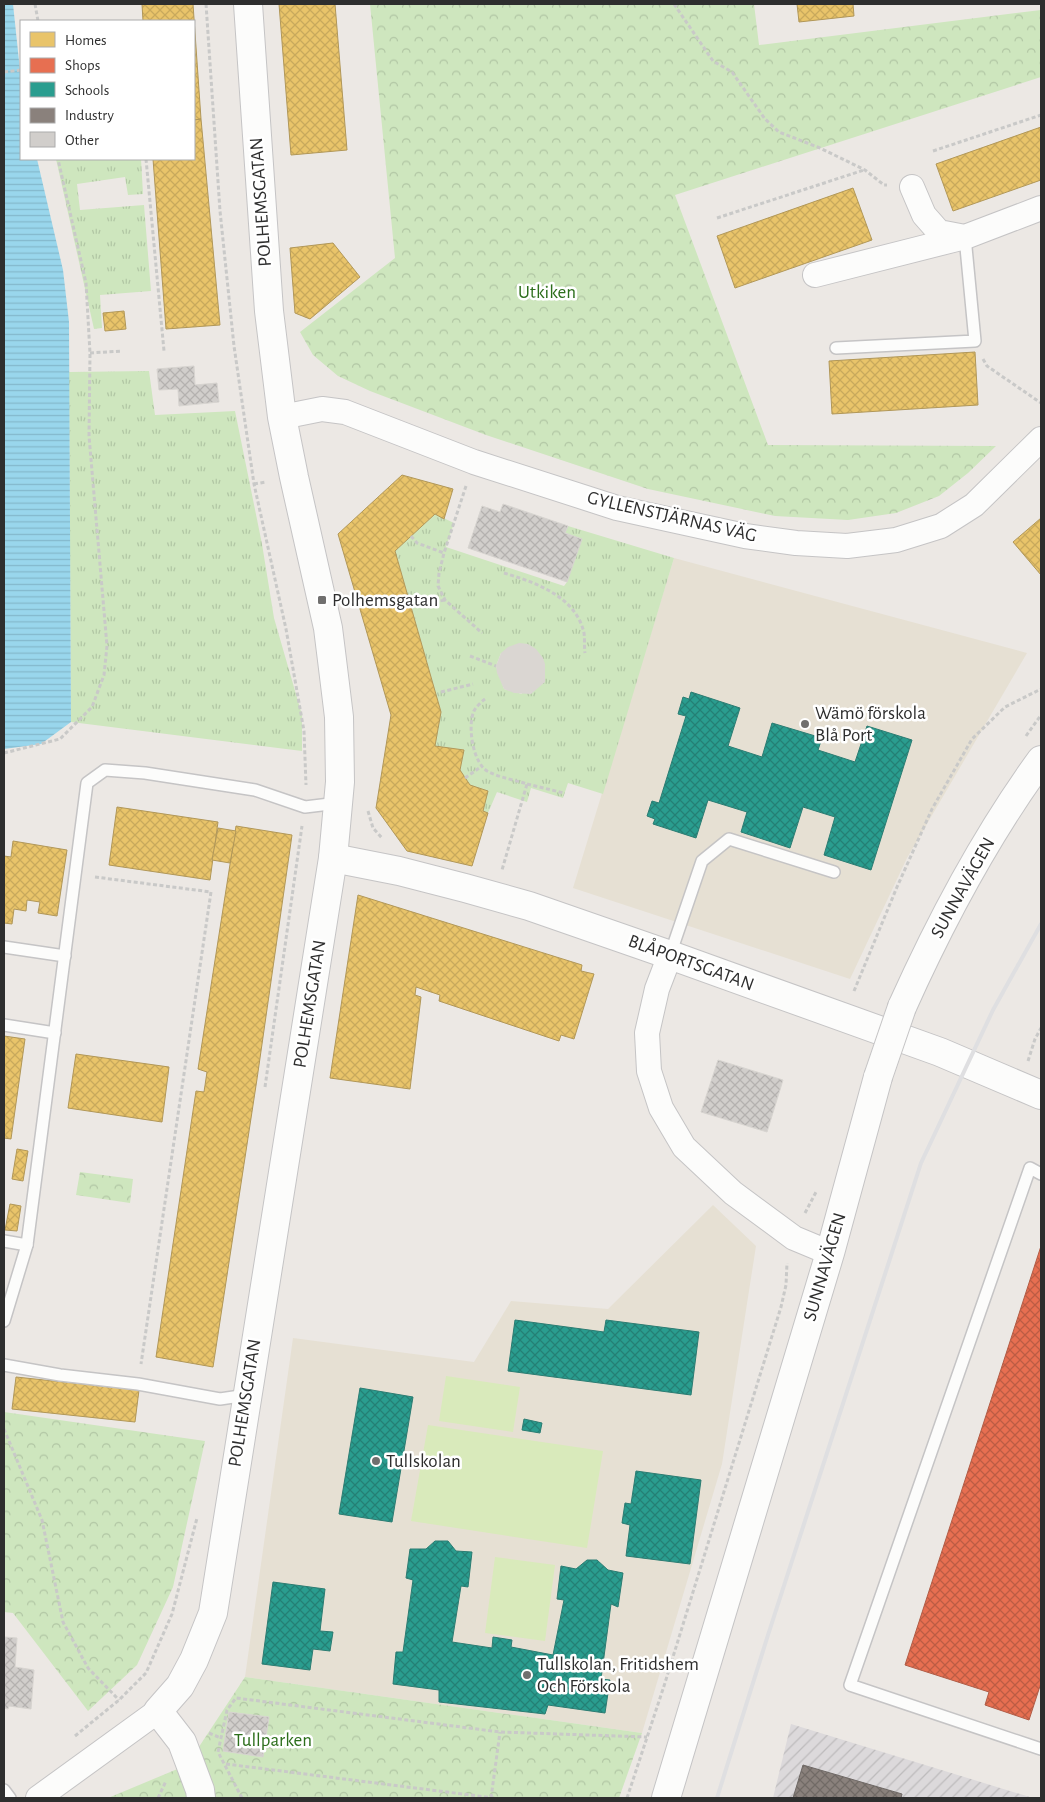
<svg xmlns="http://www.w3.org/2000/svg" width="1045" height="1802" viewBox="0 0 1045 1802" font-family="'Alegreya Sans',sans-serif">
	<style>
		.industrial { fill: url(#industrial-furrows) }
		.education { fill: #e6e0d3 }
		.grass { fill: url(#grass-tufts); fill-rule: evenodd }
		.forest { fill: url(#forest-crowns) }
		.pitch { fill: #d9eabb }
		.plaza { fill: #dad6d2 }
		.water { fill: url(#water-rules) }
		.homes { fill: url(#homes-cross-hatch); stroke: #b19758 }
		.shops { fill: url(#shops-cross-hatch); stroke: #b05c46 }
		.schools { fill: url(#schools-cross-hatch); stroke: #2b7c72 }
		.industry { fill: url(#industry-cross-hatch); stroke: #6e6865 }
		.building { fill: url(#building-cross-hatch); stroke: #d7d4d0 }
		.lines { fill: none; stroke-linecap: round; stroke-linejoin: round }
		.service-casing { stroke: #c5c4c5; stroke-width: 14 }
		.minor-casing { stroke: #c5c4c5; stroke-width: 26 }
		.tertiary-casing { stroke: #c5c4c5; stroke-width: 30 }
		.secondary-casing { stroke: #c5c4c5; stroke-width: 30 }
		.path { stroke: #c9c9c8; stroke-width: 3; stroke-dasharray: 4 2.5; stroke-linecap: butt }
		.service { stroke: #fcfcfb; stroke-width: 11 }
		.minor { stroke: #fcfcfb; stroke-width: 24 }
		.tertiary { stroke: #fcfcfb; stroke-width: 28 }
		.secondary { stroke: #fcfcfb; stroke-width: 28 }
		.rail { stroke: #dfdfe1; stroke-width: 4 }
		.secondary-bridge-casing { stroke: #c5c4c5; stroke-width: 30; stroke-linecap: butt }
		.secondary-bridge { stroke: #fcfcfb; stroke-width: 28 }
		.poi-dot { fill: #706f6e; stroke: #fff; stroke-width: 2 }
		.labels { text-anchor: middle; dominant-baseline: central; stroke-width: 5; stroke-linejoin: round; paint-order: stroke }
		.street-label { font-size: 19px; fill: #2e2e2e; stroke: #fff }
		.park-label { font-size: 19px; fill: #2c6e1b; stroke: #fff }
		.poi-label { font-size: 19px; fill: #2e2e2e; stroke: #fff; text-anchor: start }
	</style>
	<defs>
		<pattern id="industrial-furrows" width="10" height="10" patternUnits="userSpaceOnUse" patternTransform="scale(1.25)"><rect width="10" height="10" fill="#dcd9db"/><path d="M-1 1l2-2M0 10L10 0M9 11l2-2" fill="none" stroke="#bdbbbc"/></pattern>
		<pattern id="grass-tufts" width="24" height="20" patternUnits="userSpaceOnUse" patternTransform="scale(1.25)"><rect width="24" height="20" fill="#cee6be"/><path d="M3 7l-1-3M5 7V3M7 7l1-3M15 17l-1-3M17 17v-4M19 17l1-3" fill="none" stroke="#b1c6a4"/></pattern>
		<pattern id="forest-crowns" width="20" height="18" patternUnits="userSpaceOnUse" patternTransform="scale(1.25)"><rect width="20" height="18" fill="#cee6be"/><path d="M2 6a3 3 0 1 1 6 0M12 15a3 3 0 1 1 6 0" fill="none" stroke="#b1c6a4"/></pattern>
		<pattern id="water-rules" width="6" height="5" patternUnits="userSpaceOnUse" patternTransform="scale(1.25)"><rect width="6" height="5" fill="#99d6ec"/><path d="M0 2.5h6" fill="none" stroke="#84b8cb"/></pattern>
		<pattern id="homes-cross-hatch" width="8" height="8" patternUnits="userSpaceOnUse" patternTransform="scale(1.25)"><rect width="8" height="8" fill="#e9c46a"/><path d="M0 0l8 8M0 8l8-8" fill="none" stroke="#c8a95c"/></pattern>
		<pattern id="shops-cross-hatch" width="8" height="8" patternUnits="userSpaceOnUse" patternTransform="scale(1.25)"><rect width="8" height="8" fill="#e76f51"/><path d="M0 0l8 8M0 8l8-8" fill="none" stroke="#bc5c44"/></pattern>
		<pattern id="schools-cross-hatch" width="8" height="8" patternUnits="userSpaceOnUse" patternTransform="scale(1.25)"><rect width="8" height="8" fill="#2a9d8f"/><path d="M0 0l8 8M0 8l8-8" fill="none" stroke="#248075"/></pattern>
		<pattern id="industry-cross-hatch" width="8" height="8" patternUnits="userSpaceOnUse" patternTransform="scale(1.25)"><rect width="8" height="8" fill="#8a817c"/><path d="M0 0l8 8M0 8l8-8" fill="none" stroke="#716a66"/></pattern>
		<pattern id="building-cross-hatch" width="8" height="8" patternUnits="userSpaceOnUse" patternTransform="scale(1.25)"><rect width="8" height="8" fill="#d1cecb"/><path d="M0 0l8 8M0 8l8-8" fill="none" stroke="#b4b1af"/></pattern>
	</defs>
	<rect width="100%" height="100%" fill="#ece8e4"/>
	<path class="industrial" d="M791,1724L1033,1798H773Z"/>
	<g class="education">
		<path d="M674,558L1027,653L907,858L850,979L573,888Z"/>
		<path d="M713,1205L756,1246L722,1464L642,1733L245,1677L293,1338L474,1362L511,1301L608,1309Z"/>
	</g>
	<g class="grass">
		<path d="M56,159H141L143,194L128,195L125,177L77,184L80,210L144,205L151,291L100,295L102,328L94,329Z"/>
		<path d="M149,371L155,415L235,411L262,544L274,618L302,715V751L71,722L69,372Z"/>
		<path d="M435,514L454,523L446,547L564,586L567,582L581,539L565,533L568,526L674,558L603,794L568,783L563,798L531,788L527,802L497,792L488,813L483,811L487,791L470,785L460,770L464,750L435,746L441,712L395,551ZM501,653L522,694L504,689L496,666Z"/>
	</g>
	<g class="forest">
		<path d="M370,4H754L759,45L1041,10V77L675,195L768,445L996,446L968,473L939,496L896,513L848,520L775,516L648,489L486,435L370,391L338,376L313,355L300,332L395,258Z"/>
		<path d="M80,1172L133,1179L130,1203L76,1195Z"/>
		<path d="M4,1412L205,1441L173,1587L137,1665L88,1711L13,1613L4,1612Z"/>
		<path d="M245,1677L642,1733L619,1798H108L187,1765Z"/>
	</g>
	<g class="pitch">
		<path d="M446,1376L520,1387L513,1432L439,1421Z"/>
		<path d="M428,1425L603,1451L587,1548L411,1521Z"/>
		<path d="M495,1557L555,1565L545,1641L485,1633Z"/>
	</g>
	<path class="plaza" d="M519,643L528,644L536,649L543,658L545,664V682L531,694L514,693L504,689L497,673L496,666L501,653L508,647Z"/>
	<path class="water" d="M4,4H13L21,80V159H37L63,270L69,322L71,722L41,744L4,749Z"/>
	<g class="homes">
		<path d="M142,4H193L201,119L194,120V21H143Z"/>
		<path d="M279,4H335L347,150L291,155Z"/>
		<path d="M797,4H853L854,16L799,22Z"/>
		<path d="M201,119L220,325L166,329L153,159H194V120Z"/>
		<path d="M1041,127V180L953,211L936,164Z"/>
		<path d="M853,188L872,240L735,288L717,236Z"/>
		<path d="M333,243L360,277L310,319L295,313L290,248Z"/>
		<path d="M124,311L126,329L105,331L103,313Z"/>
		<path d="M975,352L978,405L832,414L829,361Z"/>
		<path d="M402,475L453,489L444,519L435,514L395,551L441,712L435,746L464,750L460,770L470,785L488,791L483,811L488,813L472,866L407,851L376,808L391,715L338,534Z"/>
		<path d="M1041,518V575L1013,542Z"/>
		<path d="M117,807L218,822L210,880L109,865Z"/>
		<path d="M236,826L292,835L257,1079L213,1367L156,1357L196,1091L204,1092L207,1072L198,1069Z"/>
		<path d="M218,828L236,831L230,863L212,860Z"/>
		<path d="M13,841L67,850L57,916L38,913L40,902L27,900L26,911L14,909L12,924L4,923V856L11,857Z"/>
		<path d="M358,895L582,965L581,971L594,974L574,1039L561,1035L559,1041L439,1001L440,995L416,987L415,995L421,997L410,1089L330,1078Z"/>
		<path d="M4,1036L25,1039L11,1139L4,1138Z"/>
		<path d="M76,1054L169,1067L162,1122L68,1108Z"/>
		<path d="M17,1149L28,1151L23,1181L12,1179Z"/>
		<path d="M10,1204L21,1206L17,1231L5,1230Z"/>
		<path d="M16,1377L139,1390L135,1422L12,1409Z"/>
	</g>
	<path class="shops" d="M1041,1246V1683L1029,1720L985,1705L989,1692L905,1665Z"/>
	<g class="schools">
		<path d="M691,692L740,708L728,746L762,757L772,723L822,738L818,750L855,762L867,726L912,740L871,870L824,855L835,817L803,807L790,848L741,832L747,812L708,800L696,838L653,824L655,819L647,816L652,801L659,803L686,716L678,714L683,697L689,699Z"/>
		<path d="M515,1320L604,1332L606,1320L699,1332L691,1395L508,1371Z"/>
		<path d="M360,1388L413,1397L392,1522L339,1514Z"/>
		<path d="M524,1419L542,1423L540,1433L522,1430Z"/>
		<path d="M636,1471L701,1480L690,1564L626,1556L630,1525L622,1523L625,1503L631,1504Z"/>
		<path d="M435,1541H448L456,1551L472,1552L468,1587L461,1586L452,1642L492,1648L493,1637L512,1640L511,1647L553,1655L564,1600L557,1599L561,1566L576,1569L587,1560H597L608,1570L623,1573L618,1607L611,1604L601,1679L610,1680L605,1713L548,1705L545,1714L439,1702V1690L393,1684L396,1652H403L413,1580L406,1578L410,1549H426Z"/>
		<path d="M273,1582L325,1589L320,1631L333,1632L330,1651L313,1649L310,1670L262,1664Z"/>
	</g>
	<path class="industry" d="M803,1765L902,1794L901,1798H793Z"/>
	<g class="building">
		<path d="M194,366L195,385L217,383L219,402L179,406L178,389L159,390L157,369Z"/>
		<path d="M503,504L568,526L565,533L582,539L567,582L468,548L482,506L500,512Z"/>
		<path d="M718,1060L783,1080L767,1132L701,1112Z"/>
		<path d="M4,1637L17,1638L15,1667L34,1670L31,1709L9,1706L8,1709L4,1708Z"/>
		<path d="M229,1712L269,1717L263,1757L223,1751Z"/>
	</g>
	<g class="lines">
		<defs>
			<g id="service">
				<path d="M836,348L975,341L965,237"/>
				<path d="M4,947L65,956"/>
				<path d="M670,955L702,861L729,839L834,872"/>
				<path d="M4,1025L55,1033"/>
				<path d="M1041,1174L1030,1168L850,1685L1041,1749"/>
				<path d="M4,1241L27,1245"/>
				<path d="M4,1321L27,1245L87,783L105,770L145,773L255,790L305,807L338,803"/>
				<path d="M4,1365L60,1375L138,1384L220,1399L247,1395"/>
				<path d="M4,1790L10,1798"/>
			</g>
			<g id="minor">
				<path d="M912,187L924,215L939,232L965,237L1041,208"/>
				<path d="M815,275L961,238"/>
				<path d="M282,417L322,409L345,412L474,462L617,508L745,536L796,543L847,546L896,540L941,526L974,505L1041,439"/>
				<path d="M670,955L657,989L647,1033L649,1071L661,1108L684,1147L733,1193L794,1238L830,1253"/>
				<path d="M38,1798L158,1711"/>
			</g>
			<g id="tertiary">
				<path d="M333,858L399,871L465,888L529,906L670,955L940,1052L1041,1095"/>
				<path d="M201,1798L200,1790L182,1742L158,1711L180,1686L194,1660L213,1613L333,858L340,782L339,717L332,660L328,628L294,477L282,417L269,311L248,4"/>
			</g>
			<g id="secondary">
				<path d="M902,1007C941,920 985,837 1041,760"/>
				<path d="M666,1798L830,1253L878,1077"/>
			</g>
		</defs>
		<use href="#service" class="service-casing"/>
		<use href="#minor" class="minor-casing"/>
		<use href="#tertiary" class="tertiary-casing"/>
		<use href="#secondary" class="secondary-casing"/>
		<g class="path">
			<path d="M35,4L38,21"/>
			<path d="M206,4L220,211L234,346L254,484L286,629L304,731L306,785"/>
			<path d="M674,4L713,61L732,72L765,119L779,132L820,148L865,170L884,185H887"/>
			<path d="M4,72L21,70"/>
			<path d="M933,151L1041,115"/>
			<path d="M146,159L164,351"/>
			<path d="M717,218L864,170"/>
			<path d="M90,353L122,351"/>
			<path d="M983,359L987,366L1041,403"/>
			<path d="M254,484L266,482"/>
			<path d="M466,486L444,553L439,573L438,586L445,600L482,633"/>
			<path d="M411,536L417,543L444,553"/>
			<path d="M504,573C534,582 576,596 584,633C585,639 584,646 585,653"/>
			<path d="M415,606L445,600"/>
			<path d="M470,656L496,666"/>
			<path d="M441,692L473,684"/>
			<path d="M485,699C481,702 476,707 474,711C467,726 473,765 489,772C501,778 515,780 527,784L502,870"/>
			<path d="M1026,736L1041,715"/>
			<path d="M4,753L60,739L92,707L104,675L107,646L89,436L90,353L86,283L58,159"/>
			<path d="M465,778L482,766"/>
			<path d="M527,784L564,793"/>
			<path d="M368,811L373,828L382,838"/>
			<path d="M95,877L211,892L141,1364"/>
			<path d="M854,991L897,887L932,809L972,739L1005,707L1041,689"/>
			<path d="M1028,1061L1035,1039L1041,1028"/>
			<path d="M265,1087L302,826"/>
			<path d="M805,1213L816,1192"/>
			<path d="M4,1429L42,1520L63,1622L88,1668L119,1700"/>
			<path d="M209,1733L221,1738"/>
			<path d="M75,1736L119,1700L146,1673L172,1614L197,1518"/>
			<path d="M226,1764L494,1798"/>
			<path d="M158,1798L166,1781"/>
			<path d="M242,1798L218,1752L227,1710L236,1698L500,1732L647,1737"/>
			<path d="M491,1798L500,1732"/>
			<path d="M627,1798L664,1686L781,1307L786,1285L787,1263"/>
		</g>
		<use href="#service" class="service"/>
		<use href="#minor" class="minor"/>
		<use href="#tertiary" class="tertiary"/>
		<use href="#secondary" class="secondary"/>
		<path class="rail" d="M717,1798L768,1635L921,1163L993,1010L1041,924"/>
		<defs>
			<path id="secondary-bridge" d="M878,1077L902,1007"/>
		</defs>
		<use href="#secondary-bridge" class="secondary-bridge-casing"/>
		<use href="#secondary-bridge" class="secondary-bridge"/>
	</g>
	<g class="poi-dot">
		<rect x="317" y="595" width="10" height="10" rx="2.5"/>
		<circle cx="805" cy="724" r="5"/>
		<circle cx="376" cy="1461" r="5"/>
		<circle cx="527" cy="1675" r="5"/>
	</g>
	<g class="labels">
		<g class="street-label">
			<text transform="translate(261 202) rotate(-94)">POLHEMSGATAN</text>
			<text transform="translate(672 517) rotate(13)">GYLLENSTJÄRNAS VÄG</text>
			<text transform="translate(963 888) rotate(-61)">SUNNAVÄGEN</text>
			<text transform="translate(691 963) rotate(20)">BLÅPORTSGATAN</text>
			<text transform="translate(310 1004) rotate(-81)">POLHEMSGATAN</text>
			<text transform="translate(825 1267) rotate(-74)">SUNNAVÄGEN</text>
			<text transform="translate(245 1403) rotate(-81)">POLHEMSGATAN</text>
		</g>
		<g class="park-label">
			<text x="547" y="292">Utkiken</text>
			<text x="273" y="1740">Tullparken</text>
		</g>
		<g class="poi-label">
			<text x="332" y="600">Polhemsgatan</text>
			<text x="815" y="713">Wämö förskola<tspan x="815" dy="22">Blå Port</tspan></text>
			<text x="386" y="1461">Tullskolan</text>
			<text x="537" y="1664">Tullskolan, Fritidshem<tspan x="537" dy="22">Och Förskola</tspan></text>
		</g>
	</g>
	<rect width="1045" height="1802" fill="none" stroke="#2e2e2e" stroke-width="10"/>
	<rect x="20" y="20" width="175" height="140" fill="#ffffff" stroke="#ababab"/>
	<rect x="30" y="32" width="25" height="15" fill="#e9c46a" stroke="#ababab"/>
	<text x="65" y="45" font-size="15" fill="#2e2e2e">Homes</text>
	<rect x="30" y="58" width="25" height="15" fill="#e76f51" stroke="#ababab"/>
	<text x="65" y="70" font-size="15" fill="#2e2e2e">Shops</text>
	<rect x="30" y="82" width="25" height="15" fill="#2a9d8f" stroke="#ababab"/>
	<text x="65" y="95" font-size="15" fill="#2e2e2e">Schools</text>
	<rect x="30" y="108" width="25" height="15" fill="#8a817c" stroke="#ababab"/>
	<text x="65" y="120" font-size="15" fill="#2e2e2e">Industry</text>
	<rect x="30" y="132" width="25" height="15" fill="#d1cecb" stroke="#ababab"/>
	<text x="65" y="145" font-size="15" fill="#2e2e2e">Other</text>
</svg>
